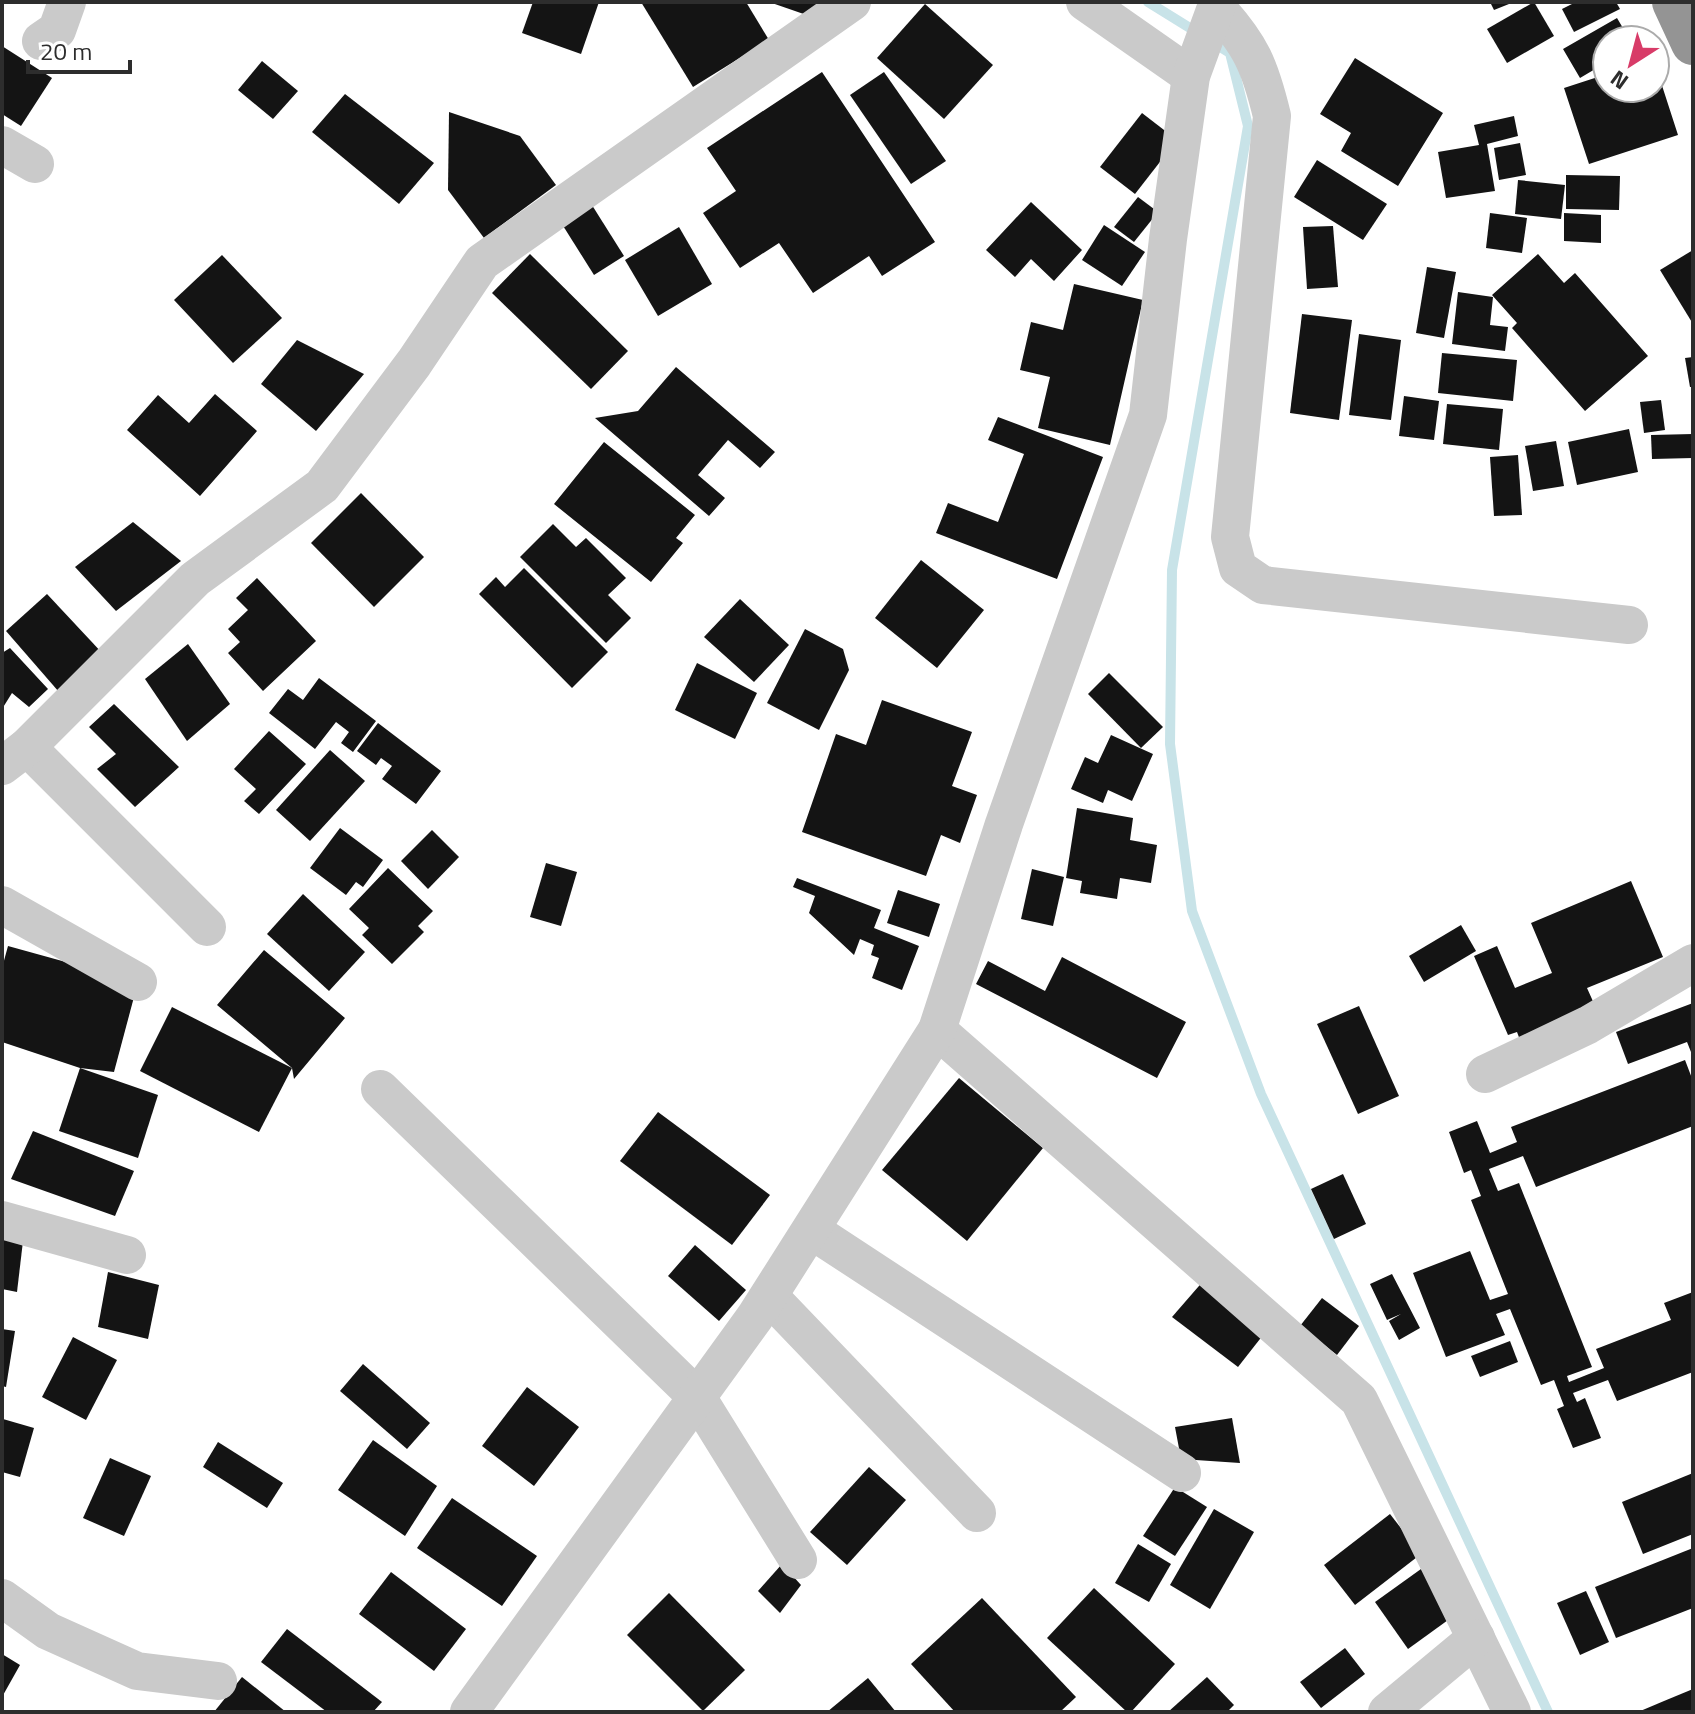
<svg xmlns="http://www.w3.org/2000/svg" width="1695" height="1714" viewBox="0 0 1695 1714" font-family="'Titillium Web',sans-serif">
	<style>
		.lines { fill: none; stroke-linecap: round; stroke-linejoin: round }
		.stream { stroke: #c8e3e8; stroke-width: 10 }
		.building { fill: #141414 }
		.minor { stroke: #cacaca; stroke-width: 38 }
		.highway { stroke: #949494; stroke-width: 44 }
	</style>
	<rect width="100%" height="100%" fill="#fff"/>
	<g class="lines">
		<g class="stream">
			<path d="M1148,2L1198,33"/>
			<path d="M1212,42L1230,53L1248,126L1172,570L1170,744L1192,911L1261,1094L1548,1712"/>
		</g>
	</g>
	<g class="building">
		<path d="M533,2H599L581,54L522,33Z"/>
		<path d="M641,2H746L769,40L693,87Z"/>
		<path d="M769,2H826L821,20Z"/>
		<path d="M1490,2H1514L1494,10Z"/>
		<path d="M1534,2L1554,36L1507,63L1487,29Z"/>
		<path d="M1576,2H1616L1620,9L1574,32L1562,9Z"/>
		<path d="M925,4L993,65L944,119L877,58Z"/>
		<path d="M1617,18L1630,40H1607V62L1580,78L1563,49Z"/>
		<path d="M2,46L52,78L21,126L2,114Z"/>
		<path d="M1355,58L1443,113L1398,186L1341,151L1351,133L1320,114Z"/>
		<path d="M262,61L298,91L273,119L238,90Z"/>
		<path d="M1656,67L1678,135L1589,164L1564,88L1607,74V88H1655Z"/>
		<path d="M822,72L935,242L882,276L869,256L813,293L779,243L740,268L703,213L736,191L707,148Z"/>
		<path d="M884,72L946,161L911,184L850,95Z"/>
		<path d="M345,94L434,163L399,204L312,132Z"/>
		<path d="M449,112L520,136L556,185L484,238L448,190Z"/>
		<path d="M1142,113L1177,140L1135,194L1100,167Z"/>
		<path d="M1514,116L1518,136L1487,144L1495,191L1446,198L1438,152L1479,145L1474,125Z"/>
		<path d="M1520,143L1526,175L1499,180L1494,148Z"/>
		<path d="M1317,160L1387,204L1363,240L1294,197Z"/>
		<path d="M1566,175L1620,176L1619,210L1566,209Z"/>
		<path d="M1518,180L1565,185L1561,219L1515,214Z"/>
		<path d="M1138,197L1158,212L1134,242L1114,227Z"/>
		<path d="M590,202L624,256L594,275L560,221Z"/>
		<path d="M1031,202L1082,250L1054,281L1031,259L1015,277L986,250Z"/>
		<path d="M1490,213L1527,218L1522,253L1486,248Z"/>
		<path d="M1564,213L1601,215V243L1564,241Z"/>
		<path d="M1104,225L1145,252L1122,286L1082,260Z"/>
		<path d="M1333,226L1338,287L1307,289L1303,227Z"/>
		<path d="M679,227L712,284L658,316L625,260Z"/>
		<path d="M1693,250V324L1660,270Z"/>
		<path d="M530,254L628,351L591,389L492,293Z"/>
		<path d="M1538,254L1564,283L1575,273L1648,356L1585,411L1512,328L1517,323L1492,295Z"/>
		<path d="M222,255L282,318L233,363L174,300Z"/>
		<path d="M1427,267L1456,272L1444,338L1416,333Z"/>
		<path d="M1074,284L1143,300L1110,445L1038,428L1050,377L1020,370L1031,322L1063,330Z"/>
		<path d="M1458,292L1493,297L1490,325L1508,327L1505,351L1452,344Z"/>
		<path d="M1302,314L1352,320L1339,420L1290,413Z"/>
		<path d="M1359,334L1401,340L1391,420L1349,415Z"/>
		<path d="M297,340L364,374L316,431L261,384Z"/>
		<path d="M1442,353L1517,360L1513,401L1438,393Z"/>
		<path d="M1693,357V387H1690L1685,358Z"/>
		<path d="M676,367L775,452L760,468L728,440L698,475L725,498L709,516L595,418L638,411Z"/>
		<path d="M215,394L257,431L200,496L127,430L158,395L189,423Z"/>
		<path d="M1404,396L1439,401L1434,440L1399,436Z"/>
		<path d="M1661,400L1665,430L1644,433L1640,402Z"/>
		<path d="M1447,404L1503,409L1499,450L1443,444Z"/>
		<path d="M998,417L1103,457L1057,579L936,533L948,503L998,522L1024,454L988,440Z"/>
		<path d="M1629,429L1638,472L1577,485L1568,442Z"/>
		<path d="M1693,434V458L1652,459L1651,435Z"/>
		<path d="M1556,441L1564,486L1533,491L1525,446Z"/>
		<path d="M604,442L695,515L676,538L683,543L651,582L554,504Z"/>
		<path d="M1518,455L1522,515L1494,516L1490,457Z"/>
		<path d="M361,493L424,557L374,607L311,543Z"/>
		<path d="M133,522L181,561L116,611L75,567Z"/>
		<path d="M553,524L576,547L586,538L626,578L608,595L631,618L606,643L520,557Z"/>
		<path d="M921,560L984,610L937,668L875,618Z"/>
		<path d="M524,568L608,652L572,688L479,594L496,577L505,587Z"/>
		<path d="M257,578L316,641L263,691L228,653L240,642L228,629L248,610L236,598Z"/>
		<path d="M47,594L104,655L59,692L6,631Z"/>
		<path d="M740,599L789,645L754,682L704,637Z"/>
		<path d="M805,629L843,649L849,670L819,730L767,703Z"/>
		<path d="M188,644L230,704L187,741L145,679Z"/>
		<path d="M10,648L48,689L29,707L12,693L2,709V653Z"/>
		<path d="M697,663L757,693L735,739L675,710Z"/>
		<path d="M1109,673L1163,727L1141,748L1088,694Z"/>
		<path d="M319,678L376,721L353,752L341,743L349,732L336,722L315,749L269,713L288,689L303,700Z"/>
		<path d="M882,700L972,732L952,786L977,795L960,843L941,835L926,876L802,832L836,734L866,745Z"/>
		<path d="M114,704L179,767L135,807L97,769L116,754L89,727Z"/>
		<path d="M378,723L441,771L416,804L382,779L392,766L381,758L376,765L357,751Z"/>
		<path d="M269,731L306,764L259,814L244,801L256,789L234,769Z"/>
		<path d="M1111,735L1153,754L1132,801L1108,790L1103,803L1071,789L1085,757L1098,763Z"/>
		<path d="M330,750L365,781L310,841L276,810Z"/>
		<path d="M1077,808L1133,818L1130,840L1157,845L1151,883L1120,878L1117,899L1080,893L1082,881L1066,878Z"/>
		<path d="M340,828L383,860L363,887L356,882L346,895L310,868Z"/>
		<path d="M432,830L459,857L428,889L401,861Z"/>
		<path d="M546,863L577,872L561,926L530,917Z"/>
		<path d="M388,868L433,911L418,926L424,932L392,964L362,935L369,928L349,909Z"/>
		<path d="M1032,869L1064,877L1053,926L1021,919Z"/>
		<path d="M797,878L881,910L874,928L919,946L902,990L872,978L879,958L871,955L874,945L860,939L854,955L809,913L815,896L793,887Z"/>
		<path d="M1631,881L1663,957L1587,988L1596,1008L1520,1040L1517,1032L1508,1035L1474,956L1497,946L1515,988L1552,973L1531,923Z"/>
		<path d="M898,890L940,904L929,937L887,923Z"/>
		<path d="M303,894L365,952L329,991L267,934Z"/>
		<path d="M1461,925L1476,951L1424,982L1409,956Z"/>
		<path d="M8,946L138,982L114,1072L80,1068L2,1042V968Z"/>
		<path d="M264,950L345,1018L294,1079L292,1068L217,1005Z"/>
		<path d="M1062,957L1186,1022L1157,1078L976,984L988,961L1045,991Z"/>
		<path d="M1693,1003V1057L1687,1042L1628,1064L1616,1032Z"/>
		<path d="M1359,1006L1399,1096L1358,1114L1317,1024Z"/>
		<path d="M172,1007L292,1068L259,1132L140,1071Z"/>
		<path d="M1685,1060L1693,1081V1126L1536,1187L1523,1156L1489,1169L1498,1191L1519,1183L1592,1367L1567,1376L1569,1382L1604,1368L1596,1349L1671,1320L1664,1303L1693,1292V1372L1617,1401L1608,1380L1573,1393L1577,1402L1585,1398L1601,1438L1573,1448L1557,1409L1564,1406L1554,1380L1541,1385L1510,1309L1496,1314L1505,1335L1446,1357L1413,1273L1470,1251L1490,1300L1508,1294L1471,1200L1481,1196L1471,1170L1464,1173L1449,1132L1477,1121L1490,1153L1517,1142L1511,1127Z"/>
		<path d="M80,1068L158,1095L138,1158L59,1131Z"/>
		<path d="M959,1078L1043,1148L967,1241L882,1170Z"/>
		<path d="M658,1112L770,1195L732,1245L620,1161Z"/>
		<path d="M33,1131L134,1171L115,1216L11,1179Z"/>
		<path d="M1343,1174L1366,1224L1334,1239L1311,1189Z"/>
		<path d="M2,1237L23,1241L17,1292L2,1289Z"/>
		<path d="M695,1245L746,1290L719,1321L668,1276Z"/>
		<path d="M108,1272L159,1285L148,1339L98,1327Z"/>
		<path d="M1392,1274L1420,1328L1399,1340L1389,1321L1401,1314L1387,1320L1370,1284Z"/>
		<path d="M1205,1279L1267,1330L1238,1367L1172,1317Z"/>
		<path d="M1322,1298L1359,1326L1337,1355L1300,1326Z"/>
		<path d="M2,1329L15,1331L6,1387L2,1386Z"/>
		<path d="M73,1337L117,1360L86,1420L42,1397Z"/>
		<path d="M1510,1341L1518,1362L1480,1377L1471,1356Z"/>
		<path d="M363,1364L430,1423L407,1449L340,1391Z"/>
		<path d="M527,1387L579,1427L534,1486L482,1446Z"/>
		<path d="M1232,1418L1240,1463L1181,1459L1175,1427Z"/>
		<path d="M3,1419L34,1428L20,1477L2,1472Z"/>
		<path d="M373,1440L437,1486L405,1536L338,1490Z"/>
		<path d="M218,1442L283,1483L267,1508L203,1467Z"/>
		<path d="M110,1458L151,1476L124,1536L83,1518Z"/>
		<path d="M869,1467L906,1500L847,1565L810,1532Z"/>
		<path d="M1693,1473V1534L1643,1554L1622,1502Z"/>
		<path d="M1175,1487L1207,1507L1175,1556L1143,1536Z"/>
		<path d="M452,1498L537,1556L502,1606L417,1548Z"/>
		<path d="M1214,1509L1254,1532L1210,1609L1170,1585Z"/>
		<path d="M1390,1514L1421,1554L1355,1605L1324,1565Z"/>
		<path d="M1138,1544L1171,1564L1149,1602L1115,1583Z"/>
		<path d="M1693,1548V1608L1616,1638L1595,1587Z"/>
		<path d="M782,1564L801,1585L780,1613L758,1591Z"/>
		<path d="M1421,1569L1455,1615L1408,1649L1375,1602Z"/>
		<path d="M391,1572L466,1629L434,1671L359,1614Z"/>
		<path d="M1094,1588L1175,1664L1131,1712H1127L1047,1638Z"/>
		<path d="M1586,1591L1609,1642L1580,1655L1557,1603Z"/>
		<path d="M669,1593L745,1670L703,1711L627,1635Z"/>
		<path d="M982,1598L1076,1697L1060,1712H955L911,1664Z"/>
		<path d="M287,1629L382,1702L373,1712H327L261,1662Z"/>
		<path d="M1345,1648L1365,1674L1321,1708L1300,1682Z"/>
		<path d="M2,1654L20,1665L2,1697Z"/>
		<path d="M242,1677L286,1712H214Z"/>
		<path d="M1207,1677L1234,1705L1227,1712H1168Z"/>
		<path d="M868,1678L896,1712H827Z"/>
		<path d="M1693,1689V1712H1638L1664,1701Z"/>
	</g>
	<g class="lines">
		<g class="minor">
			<path d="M1085,2L1191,76"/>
			<path d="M1216,7C1251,45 1260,66 1272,116L1230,537L1238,568L1263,585L1629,625"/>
			<path d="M41,41L57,30L67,2"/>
			<path d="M2,145L35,164"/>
			<path d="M27,747L207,927"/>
			<path d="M2,766L27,747L195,579L322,486L414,363L482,262L852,2"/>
			<path d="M2,905L138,982"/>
			<path d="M937,1030L1359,1400L1512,1712"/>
			<path d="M1485,1074L1588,1025L1693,963"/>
			<path d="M380,1089L697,1397L798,1560"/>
			<path d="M2,1220L127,1255"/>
			<path d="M811,1230L1182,1473"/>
			<path d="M769,1296L977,1513"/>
			<path d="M2,1598L48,1631L137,1671L218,1681"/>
			<path d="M469,1712L755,1317L937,1030L1004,824L1148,415L1168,239L1191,76L1218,2"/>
			<path d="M1387,1712L1476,1638"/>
		</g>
		<path class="highway" d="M1674,2L1693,43"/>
	</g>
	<rect width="1695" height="1714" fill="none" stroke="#2d2d2d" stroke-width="8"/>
	<g transform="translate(1631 64) rotate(216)"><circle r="38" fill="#ffffff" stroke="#ababab" stroke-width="2"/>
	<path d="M0-6L14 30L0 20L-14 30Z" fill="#d83b68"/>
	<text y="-12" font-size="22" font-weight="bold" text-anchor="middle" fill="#2d2d2d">N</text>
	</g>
	<path d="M28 60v12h102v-12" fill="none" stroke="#2d2d2d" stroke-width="4"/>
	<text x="40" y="60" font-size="24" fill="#2d2d2d" stroke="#ffffff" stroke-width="6" paint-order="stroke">20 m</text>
</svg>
